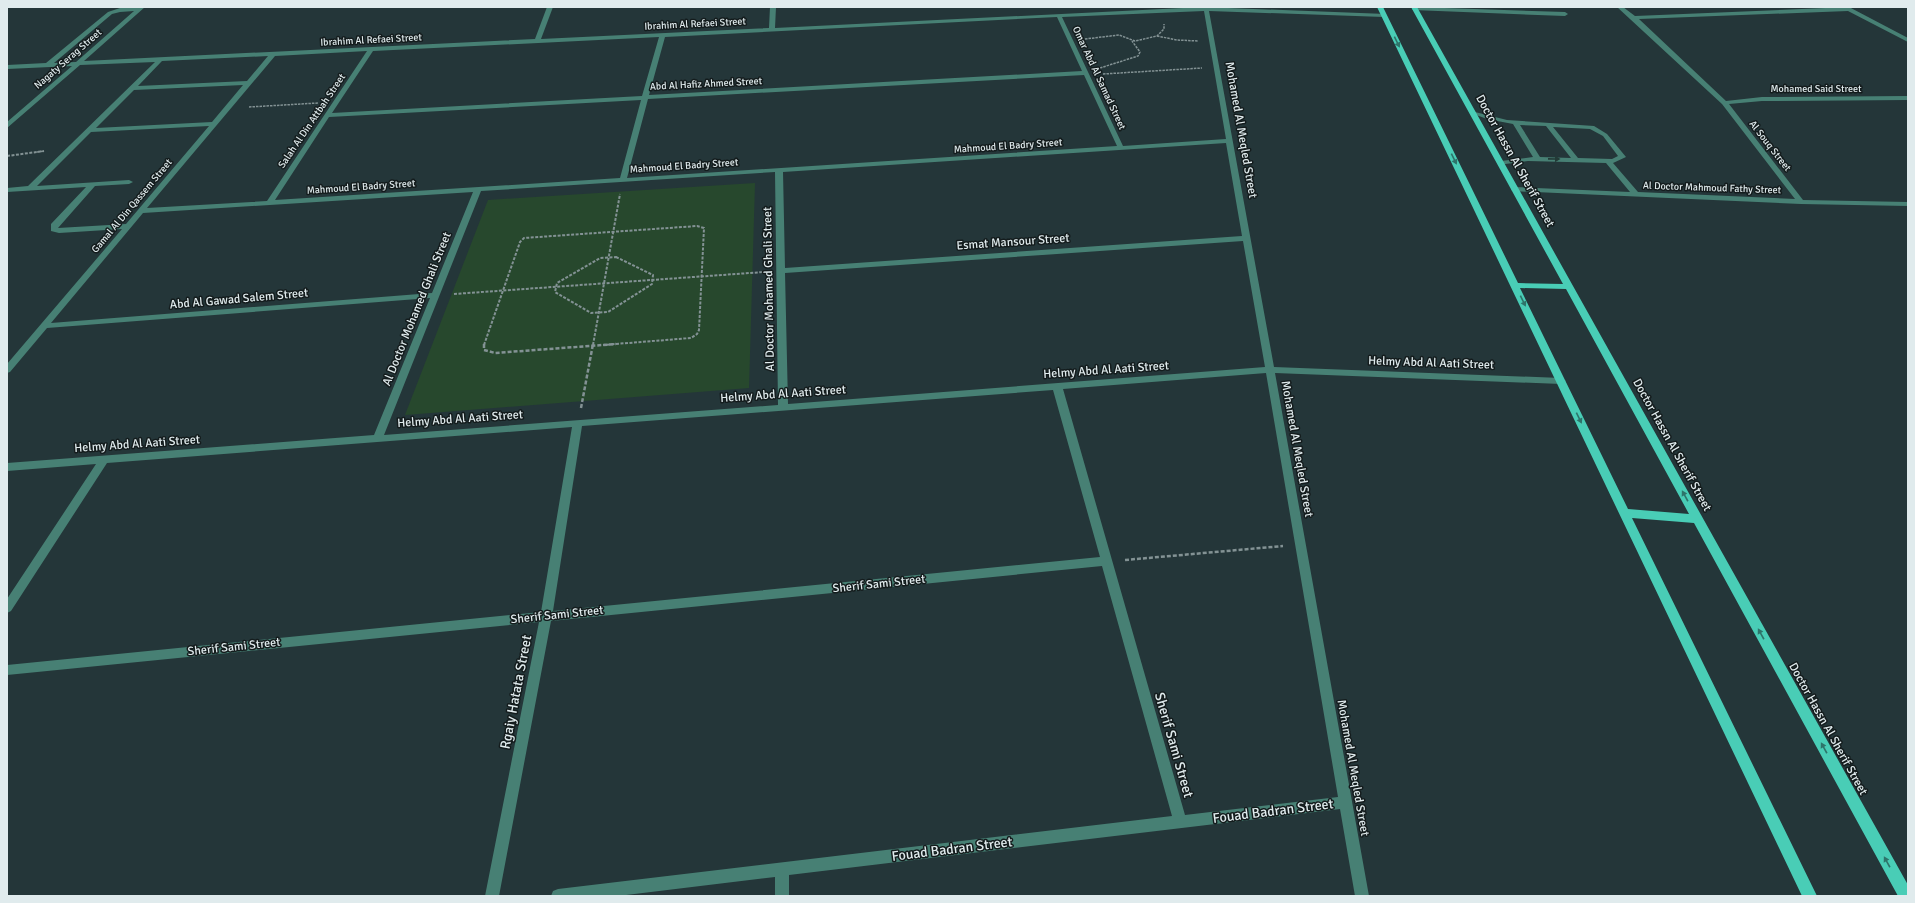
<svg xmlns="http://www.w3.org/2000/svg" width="1915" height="903" viewBox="0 0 1915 903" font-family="Signika,sans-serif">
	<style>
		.green { fill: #27482d }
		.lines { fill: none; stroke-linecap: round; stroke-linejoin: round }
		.path-far2 { stroke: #839294; stroke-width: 1.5; stroke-dasharray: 2.5 1; stroke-linecap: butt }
		.path-far1 { stroke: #839294; stroke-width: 2; stroke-dasharray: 3 1.5; stroke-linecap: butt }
		.path { stroke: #839294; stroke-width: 2.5; stroke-dasharray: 4 2; stroke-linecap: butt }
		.minor { fill: #478074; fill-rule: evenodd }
		.major { fill: #49cdb6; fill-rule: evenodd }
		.oneway { fill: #2e746a }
		.oneway2 { fill: #233a37 }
		.labels { text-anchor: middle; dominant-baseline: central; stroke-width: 3; stroke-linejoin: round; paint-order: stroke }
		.far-street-label { font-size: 10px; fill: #e0ebed; stroke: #141c1d }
		.street-label { font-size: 12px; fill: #e0ebed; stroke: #141c1d }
		.near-street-label { font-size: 14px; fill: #e0ebed; stroke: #141c1d }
	</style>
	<rect width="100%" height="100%" fill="#243639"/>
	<path class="green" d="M755,183L749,388L405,415L488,200Z"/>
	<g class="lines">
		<g class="path-far2">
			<path d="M1157,36L1177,40L1198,41"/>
			<path d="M1085,39L1119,35L1135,41L1157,36L1164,29V24"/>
			<path d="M1100,68L1138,56L1140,52L1132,41"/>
			<path d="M1103,74L1202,68"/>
			<path d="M249,107L318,103"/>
			<path d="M37,152L44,151"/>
		</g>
		<g class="path-far1">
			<path d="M7,156L44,151"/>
			<path d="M616,257L653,275L652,284L608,312L591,313L555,292L557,283L600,258Z"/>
			<path d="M454,294L764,272"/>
			<path d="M484,345L520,242L524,238L697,226L704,228L699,330L697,334L691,338L603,345"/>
			<path d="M593,345L620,194"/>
		</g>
		<g class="path">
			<path d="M484,344V350L495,353L616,344"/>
			<path d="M581,408L593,344"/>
			<path d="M1125,560L1283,546"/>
		</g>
		<g class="minor">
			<path d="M139,7H145L84,61L535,39L547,7H553L541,39L769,28L770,7H776L775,28L1203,7L1386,14V16L1384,17L1209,11L1274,367L1561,378L1566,381L1561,384L1275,373L1369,896H1355L1340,809L789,875V896H775V877L618,896H551L553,891L558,889L1172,816L1102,566L551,621L499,896H485L539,622L7,675V665L541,612L572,427L107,463L11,611L7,613V599L96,464L7,471V463L374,435L430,298L47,328L10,372L7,373V364L122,229L59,233L51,231V224L86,187L7,192V188L28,186L155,62L80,65L7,128V122L72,66L7,69V65L46,63L108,12L120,8ZM134,11L76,62L54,63L112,14L120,12ZM1204,11L1226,139L1123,146L1062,17ZM1057,17L1082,71L649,95L665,37ZM659,37L642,96L332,113L373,51ZM367,51L267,201L147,208L275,56ZM268,56L247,81L138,86L162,61ZM1084,75L1117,146L627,178L648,99ZM243,85L212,122L96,128L134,90ZM641,100L620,178L275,200L329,117ZM209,126L126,224L58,228L95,186L129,184L133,182L129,180L37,186L91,132ZM1226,143L1242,236L785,268L783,172ZM775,172L778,405L384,435L481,191ZM473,192L432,293L51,323L143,213ZM1243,241L1265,367L788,404L785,273ZM1266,373L1338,797L1185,815L1063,389ZM1053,390L1100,557L553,611L582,426Z"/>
			<path d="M1415,7L1565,12L1568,14L1565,16L1413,10L1412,9Z"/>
			<path d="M1617,7H1623L1635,16L1849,7L1908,38V42L1906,41L1848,11L1639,19L1726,101L1762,97L1908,96V100L1762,101L1729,104L1803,200L1908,202V206L1801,204L1512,191L1511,189L1515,187L1630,192L1606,163L1528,161L1498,165V161H1501L1533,157L1513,124L1487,119L1471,113V111L1507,120L1594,126L1607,134L1626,157L1613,163L1638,192L1795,199L1722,104ZM1520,125L1546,126L1571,158L1540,157ZM1553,127L1590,129L1603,136L1618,156L1612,159L1578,158Z"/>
		</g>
		<path class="major" d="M1377,7H1383L1518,283L1563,284L1411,7H1417L1908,885V896H1898L1694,523L1632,518L1817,896H1802ZM1520,288L1566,289L1689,514L1628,509Z"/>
	</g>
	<defs><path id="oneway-solid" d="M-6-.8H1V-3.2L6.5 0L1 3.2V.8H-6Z"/></defs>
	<g class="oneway">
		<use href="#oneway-solid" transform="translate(1397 42) rotate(64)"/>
		<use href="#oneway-solid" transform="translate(1454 159) rotate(64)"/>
		<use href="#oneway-solid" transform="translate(1523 301) rotate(64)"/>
		<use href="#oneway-solid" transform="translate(1579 418) rotate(64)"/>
		<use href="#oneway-solid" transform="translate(1685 496) rotate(-119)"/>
		<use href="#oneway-solid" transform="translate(1761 634) rotate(-119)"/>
		<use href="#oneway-solid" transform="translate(1824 748) rotate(-119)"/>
		<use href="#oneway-solid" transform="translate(1887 862) rotate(-119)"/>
	</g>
	<use class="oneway2" href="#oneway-solid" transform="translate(1554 159) rotate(1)"/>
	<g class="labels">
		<g class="far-street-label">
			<text transform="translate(695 24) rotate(-3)">Ibrahim Al Refaei Street</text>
			<text transform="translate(371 40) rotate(-3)">Ibrahim Al Refaei Street</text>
			<text transform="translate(68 59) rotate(-41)">Nagaty Serag Street</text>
			<text transform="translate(1099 78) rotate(65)">Omar Abd Al Samad Street</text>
			<text transform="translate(706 84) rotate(-3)">Abd Al Hafiz Ahmed Street</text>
			<text x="1816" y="89">Mohamed Said Street</text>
			<text transform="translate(312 121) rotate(-56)">Salah Al Din Attbah Street</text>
			<text transform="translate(1008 146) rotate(-4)">Mahmoud El Badry Street</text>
			<text transform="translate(1770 146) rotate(52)">Al Souq Street</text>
			<text transform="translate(684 166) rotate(-4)">Mahmoud El Badry Street</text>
			<text transform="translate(361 187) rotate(-4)">Mahmoud El Badry Street</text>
			<text transform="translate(1712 188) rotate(2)">Al Doctor Mahmoud Fathy Street</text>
			<text transform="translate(132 206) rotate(-50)">Gamal Al Din Qassem Street</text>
		</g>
		<g class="street-label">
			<text transform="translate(1241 130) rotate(80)">Mohamed Al Meqled Street</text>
			<text transform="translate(1515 161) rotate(61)">Doctor Hassn Al Sherif Street</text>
			<text transform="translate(1013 242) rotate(-4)">Esmat Mansour Street</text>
			<text transform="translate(769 289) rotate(-91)">Al Doctor Mohamed Ghali Street</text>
			<text transform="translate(239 299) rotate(-5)">Abd Al Gawad Salem Street</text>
			<text transform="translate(417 309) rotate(-68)">Al Doctor Mohamed Ghali Street</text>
			<text transform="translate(1431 363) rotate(2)">Helmy Abd Al Aati Street</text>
			<text transform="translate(1106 370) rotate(-4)">Helmy Abd Al Aati Street</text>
			<text transform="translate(783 394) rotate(-4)">Helmy Abd Al Aati Street</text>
			<text transform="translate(460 419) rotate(-4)">Helmy Abd Al Aati Street</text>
			<text transform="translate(137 444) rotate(-4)">Helmy Abd Al Aati Street</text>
			<text transform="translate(1672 445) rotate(61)">Doctor Hassn Al Sherif Street</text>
			<text transform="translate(1297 449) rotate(80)">Mohamed Al Meqled Street</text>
			<text transform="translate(879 584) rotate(-6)">Sherif Sami Street</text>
			<text transform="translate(557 615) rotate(-6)">Sherif Sami Street</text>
			<text transform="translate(234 647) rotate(-6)">Sherif Sami Street</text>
			<text transform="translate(1828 729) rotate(61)">Doctor Hassn Al Sherif Street</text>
			<text transform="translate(1353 768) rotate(80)">Mohamed Al Meqled Street</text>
		</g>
		<g class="near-street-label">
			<text transform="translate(516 692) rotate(-79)">Rgaiy Hatata Street</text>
			<text transform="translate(1174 745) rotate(74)">Sherif Sami Street</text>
			<text transform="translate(1273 811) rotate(-7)">Fouad Badran Street</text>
			<text transform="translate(952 849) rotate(-7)">Fouad Badran Street</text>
		</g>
	</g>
	<rect width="1915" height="903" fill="none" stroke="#e0ebed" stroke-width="16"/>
</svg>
